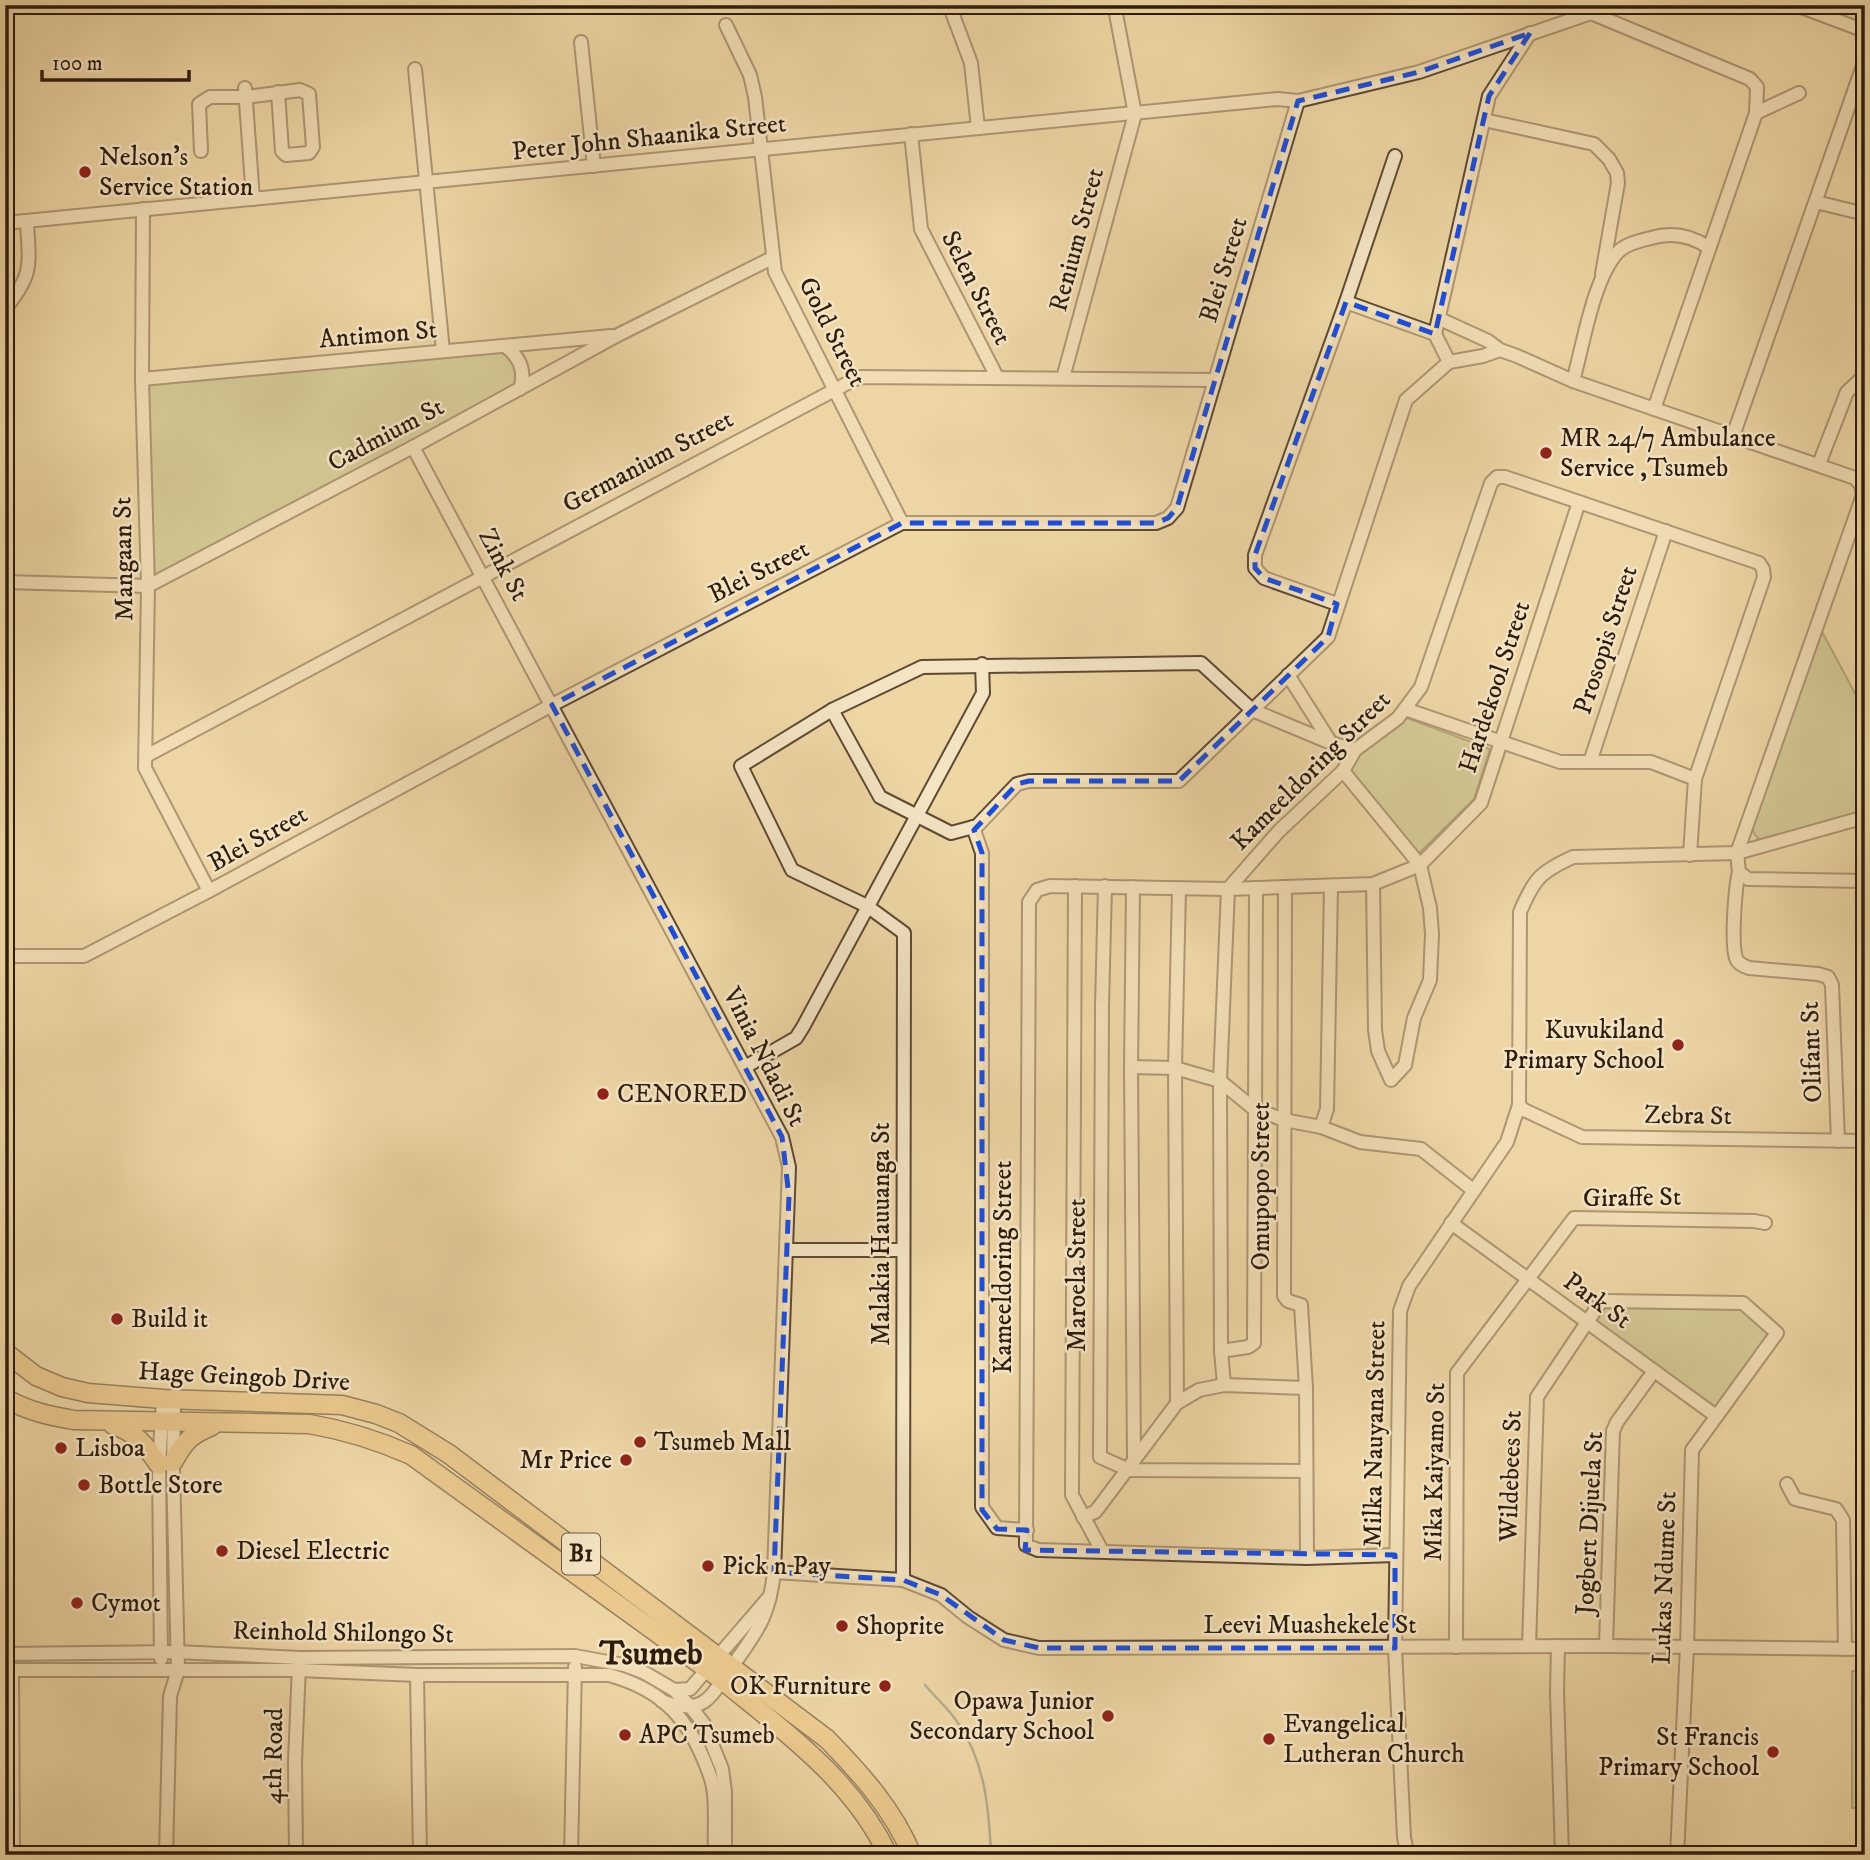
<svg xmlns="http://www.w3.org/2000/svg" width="1870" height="1860" viewBox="0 0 1870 1860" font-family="'IM FELL DW Pica',serif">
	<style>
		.green { fill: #b8be87; stroke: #736d4a; stroke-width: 2 }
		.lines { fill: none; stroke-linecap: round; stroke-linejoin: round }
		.stream { stroke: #70796f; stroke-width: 2.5 }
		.minor-casing { stroke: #5e4a33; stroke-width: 16 }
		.highway-casing { stroke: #2e1c0d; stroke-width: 21 }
		.minor { stroke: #f4e4c4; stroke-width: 12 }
		.highway { stroke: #e7bb72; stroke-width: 18 }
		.marked { fill: none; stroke: #1d4ed8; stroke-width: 5; stroke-dasharray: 14 9; stroke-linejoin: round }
		.poi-dot { fill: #8f2418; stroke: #f4e4c4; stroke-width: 2.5 }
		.labels { text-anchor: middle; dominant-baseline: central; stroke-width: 5; stroke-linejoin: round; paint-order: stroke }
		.shield { fill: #f4e4c4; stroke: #695844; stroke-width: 2 }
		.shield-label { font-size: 24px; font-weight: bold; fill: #2e1c0d }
		.street-label { font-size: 26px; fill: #2e1c0d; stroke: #f4e4c4 }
		.poi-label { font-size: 26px; fill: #2e1c0d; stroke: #f4e4c4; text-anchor: start }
		.district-label { font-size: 33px; font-weight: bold; fill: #2e1c0d; stroke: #f4e4c4 }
	</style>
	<rect width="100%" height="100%" fill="#eed6a5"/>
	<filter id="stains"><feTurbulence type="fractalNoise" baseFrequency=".00286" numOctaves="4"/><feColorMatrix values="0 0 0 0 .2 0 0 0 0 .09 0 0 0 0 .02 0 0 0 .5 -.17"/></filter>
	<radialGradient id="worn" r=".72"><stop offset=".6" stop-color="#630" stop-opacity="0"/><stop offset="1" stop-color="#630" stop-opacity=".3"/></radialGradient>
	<g class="green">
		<path d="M512,351L520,389L148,586L142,379Z"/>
		<path d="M1820,628L1865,712V812L1776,838L1760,840L1755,835L1752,827Z"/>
		<path d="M1407,718L1490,749L1474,799L1414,858L1347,776L1358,754Z"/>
		<path d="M1600,1303H1743L1776,1330L1716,1416L1586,1321Z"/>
		<rect x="1852" y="1671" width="13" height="137"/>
	</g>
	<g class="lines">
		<path class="stream" d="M925,1685C936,1698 949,1709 958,1723C985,1762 989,1808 991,1855"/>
		<defs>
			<g id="minor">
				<path d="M1796,5L1865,31"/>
				<path d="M950,7L971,63L978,128"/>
				<path d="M1591,13L1750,79L1757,87L1756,113"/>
				<path d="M726,25L750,75L755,97L775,272L902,523"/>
				<path d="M581,42L594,166"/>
				<path d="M415,69L443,351"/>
				<path d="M245,88L253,199"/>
				<path d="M1484,120L1594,144L1609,159L1617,173L1618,183L1602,274"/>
				<path d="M911,134L921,229L997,377"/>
				<path d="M201,151L199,104L210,97H246L300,90L309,94L313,147L309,153L286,155L282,151L278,92"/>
				<path d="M1816,202L1865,214"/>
				<path d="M143,209L142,379L148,586L145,768L209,891"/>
				<path d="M5,223L1278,99L1298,101L1419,72L1591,13L1603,5"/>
				<path d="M1346,302L1435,334L1449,362"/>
				<path d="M5,309C34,273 29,266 27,222"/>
				<path d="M1440,319L1488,341L1500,350"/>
				<path d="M1435,334L1489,96L1530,33"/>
				<path d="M505,346C520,357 526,371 520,389"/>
				<path d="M1063,378L1135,114L1116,14"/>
				<path d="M142,379L611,336"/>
				<path d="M1573,381C1583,346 1593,280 1617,253C1625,244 1639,241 1651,238C1671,232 1690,235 1708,247"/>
				<path d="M1654,409L1756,113L1799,93"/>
				<path d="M1733,436L1865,60"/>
				<path d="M413,447L782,1137L789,1167L774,1572C769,1620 755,1633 729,1671C722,1680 714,1695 705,1701C692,1710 675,1706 662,1701"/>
				<path d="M1819,464L1847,392L1865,375"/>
				<path d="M5,582L148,586L413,447L618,335L772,258"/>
				<path d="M1337,604L1264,578L1255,568V555L1346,302L1395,156"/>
				<path d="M1288,675L1331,743"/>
				<path d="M1405,709L1560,762H1651L1695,779"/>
				<path d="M832,710L880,797L951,833L977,826L1017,784L1029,781H1179L1328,637L1406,400L1449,362L1483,356L1500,350L1517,356L1573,381L1855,478L1861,485L1863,495L1737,853L1739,872L1748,879L1865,881"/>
				<path d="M146,756L859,377L1214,380"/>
				<path d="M1590,762L1666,531"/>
				<path d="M1343,771L1420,865L1430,908L1432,934L1430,980L1414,1018L1405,1065L1391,1080L1378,1051L1375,1030L1373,884"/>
				<path d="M973,827L982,853V1507L997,1528L1027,1530"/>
				<path d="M1739,872C1735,888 1731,943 1736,958C1738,964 1744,966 1749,968L1818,974L1828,977L1832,985L1838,1141"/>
				<path d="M1075,886L1072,1495L1102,1551"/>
				<path d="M1105,886L1102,1006L1100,1457L1129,1470L1305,1471"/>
				<path d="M1133,887L1131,1067L1134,1460"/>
				<path d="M1285,887L1284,1296L1288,1301L1301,1305L1306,1388L1307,1558"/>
				<path d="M5,952L12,956H84L209,891L552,705L902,523H1156L1168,518L1177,508L1298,101"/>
				<path d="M745,1067L796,1038L803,1027L983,693L982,664"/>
				<path d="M1131,1067L1175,1068L1220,1081L1253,1108L1284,1120L1321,1127L1360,1142L1421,1149L1473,1190"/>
				<path d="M1519,1105L1524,1110L1582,1137L1865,1141"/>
				<path d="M1321,1127L1327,1109L1331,887"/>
				<path d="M1451,1223L1716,1416"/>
				<path d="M787,1250H903"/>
				<path d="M1221,1351L1248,1347L1254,1343L1256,888"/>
				<path d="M1224,1385L1221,1351L1220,1081L1228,889L1373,884L1420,865L1481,803L1579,502"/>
				<path d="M1177,1403L1175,1068L1179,889"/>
				<path d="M1787,1484L1795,1499L1836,1509L1843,1520L1845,1649"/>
				<path d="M1083,1517L1095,1512L1099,1507L1177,1403L1199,1390L1224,1385L1306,1388"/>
				<path d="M1395,1555L1307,1558L1038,1550L1026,1545L1029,902L1037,890L1050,886L1228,889L1279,831L1343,771L1355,750L1398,718L1421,687L1491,483L1497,477H1505L1759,563L1763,569L1764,577L1695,779L1690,855"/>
				<path d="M774,1572L903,1580L941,1595L968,1617L1004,1640L1039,1648L1606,1646L1865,1649"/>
				<path d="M903,1580L904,933L867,906L792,870L741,766L832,710L922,667L1201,663L1252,710L1331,743L1355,750"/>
				<path d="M1529,1646L1537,1397L1600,1303L1604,1301L1743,1303L1777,1333L1692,1450L1687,1647L1677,1855"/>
				<path d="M1558,1646L1557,1692L1562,1855"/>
				<path d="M1606,1646L1613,1431L1617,1422L1654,1371"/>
				<path d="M1456,1647L1457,1373L1574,1218L1754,1221L1765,1223"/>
				<path d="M5,1654L177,1652L300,1658L575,1656L624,1665L645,1673L674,1690L690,1706L704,1724L722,1769L725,1792V1855"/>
				<path d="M161,1659L159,1465L163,1399"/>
				<path d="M5,1670H298L417,1675H609C656,1688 684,1712 703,1758C708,1769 713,1782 714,1794C716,1814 714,1835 715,1855"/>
				<path d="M12,1670L13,1855"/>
				<path d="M417,1675L420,1855"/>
				<path d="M674,1690L690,1689L770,1596"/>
				<path d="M166,1855L170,1696L178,1670L173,1467L174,1400"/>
				<path d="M296,1855L295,1761L299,1665"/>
				<path d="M571,1855L575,1667"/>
				<path d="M675,1855L722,1854"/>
				<path d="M1408,1855L1404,1838L1395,1648L1400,1311L1409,1286L1507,1142L1519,1105L1520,912C1534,879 1540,872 1573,857L1737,853L1865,817"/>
			</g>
			<g id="highway">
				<path d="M5,1352L36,1376L62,1387L88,1393L163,1399L342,1405L376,1414L399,1423L449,1454L827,1739C861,1774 893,1809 912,1855"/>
				<path d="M5,1398C27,1411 50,1416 74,1420L309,1424C345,1430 377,1440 411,1455L722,1680C784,1731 853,1780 888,1855"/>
				<path d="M113,1425C136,1432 146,1446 159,1465"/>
				<path d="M173,1462C185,1441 190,1435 212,1426"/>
			</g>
		</defs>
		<use href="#minor" class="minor-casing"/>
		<use href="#highway" class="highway-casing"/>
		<use href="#minor" class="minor"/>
		<use href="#highway" class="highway"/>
	</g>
	<path d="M0 0H1870V1860H0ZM1530,33L1489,96L1435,334L1346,302L1255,555V568L1264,578L1337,604L1328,637L1179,781H1029L1017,784L974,830L982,853V1510L997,1529L1027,1530L1025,1550L1395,1555V1648H1039L1004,1640L941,1595L903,1580L774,1572L789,1196L782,1137L552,705L902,523H1156L1168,518L1177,508L1298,101L1419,72Z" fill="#eed6a5" fill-opacity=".55" fill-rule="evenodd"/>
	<path class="marked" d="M1530,33L1489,96L1435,334L1346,302L1255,555V568L1264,578L1337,604L1328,637L1179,781H1029L1017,784L974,830L982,853V1510L997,1529L1027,1530L1025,1550L1395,1555V1648H1039L1004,1640L941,1595L903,1580L774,1572L789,1196L782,1137L552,705L902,523H1156L1168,518L1177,508L1298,101L1419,72Z"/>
	<g class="poi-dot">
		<circle cx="85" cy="172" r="7"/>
		<circle cx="1546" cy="453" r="7"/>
		<circle cx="1678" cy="1045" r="7"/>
		<circle cx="603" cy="1094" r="7"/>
		<circle cx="117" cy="1319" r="7"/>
		<circle cx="640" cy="1442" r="7"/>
		<circle cx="61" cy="1448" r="7"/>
		<circle cx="626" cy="1460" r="7"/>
		<circle cx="84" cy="1485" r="7"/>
		<circle cx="222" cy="1551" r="7"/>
		<circle cx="708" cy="1566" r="7"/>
		<circle cx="77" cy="1603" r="7"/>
		<circle cx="842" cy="1626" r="7"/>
		<circle cx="885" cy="1686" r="7"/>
		<circle cx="1108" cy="1716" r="7"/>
		<circle cx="625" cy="1735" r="7"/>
		<circle cx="1269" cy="1739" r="7"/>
		<circle cx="1773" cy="1752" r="7"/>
	</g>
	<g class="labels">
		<rect class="shield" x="562" y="1533.5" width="38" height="41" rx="5"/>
		<g class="shield-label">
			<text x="581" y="1554">B1</text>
		</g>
		<g class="street-label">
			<text transform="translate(649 138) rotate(-6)">Peter John Shaanika Street</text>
			<text transform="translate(1077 240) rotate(-75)">Renium Street</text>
			<text transform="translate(1224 270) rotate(-73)">Blei Street</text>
			<text transform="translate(976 288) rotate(63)">Selen Street</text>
			<text transform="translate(832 332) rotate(63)">Gold Street</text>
			<text transform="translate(378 335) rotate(-5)">Antimon St</text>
			<text transform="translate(386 435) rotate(-28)">Cadmium St</text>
			<text transform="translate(648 462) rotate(-28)">Germanium Street</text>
			<text transform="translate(124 559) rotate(-91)">Mangaan St</text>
			<text transform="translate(503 565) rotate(62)">Zink St</text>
			<text transform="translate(759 572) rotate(-27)">Blei Street</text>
			<text transform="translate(1606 640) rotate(-72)">Prosopis Street</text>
			<text transform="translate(1495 687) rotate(-72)">Hardekool Street</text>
			<text transform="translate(1311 771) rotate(-45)">Kameeldoring Street</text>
			<text transform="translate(258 839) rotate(-29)">Blei Street</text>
			<text transform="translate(1812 1052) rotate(-92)">Olifant St</text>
			<text transform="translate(764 1057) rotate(63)">Vinia Ndadi St</text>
			<text transform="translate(1688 1116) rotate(1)">Zebra St</text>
			<text transform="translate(1261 1186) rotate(-90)">Omupopo Street</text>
			<text transform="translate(1632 1198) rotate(-1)">Giraffe St</text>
			<text transform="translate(881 1234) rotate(-90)">Malakia Hauuanga St</text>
			<text transform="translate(1003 1267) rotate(-90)">Kameeldoring Street</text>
			<text transform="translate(1077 1275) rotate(-90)">Maroela Street</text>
			<text transform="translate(1597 1301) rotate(36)">Park St</text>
			<text transform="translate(244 1377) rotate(3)">Hage Geingob Drive</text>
			<text transform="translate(1375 1434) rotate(-89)">Milka Nauyana Street</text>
			<text transform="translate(1435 1472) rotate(-89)">Mika Kaiyamo St</text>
			<text transform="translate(1511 1476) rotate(-88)">Wildebees St</text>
			<text transform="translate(1590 1523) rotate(-87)">Jogbert Dijuela St</text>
			<text transform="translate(1665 1578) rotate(-88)">Lukas Ndume St</text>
			<text x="1310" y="1625">Leevi Muashekele St</text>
			<text transform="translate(343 1633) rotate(1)">Reinhold Shilongo St</text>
			<text transform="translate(274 1756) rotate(-89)">4th Road</text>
		</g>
		<g class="poi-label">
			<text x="99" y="157">Nelson's<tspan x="99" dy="30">Service Station</tspan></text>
			<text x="1560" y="438">MR 24/7 Ambulance<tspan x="1560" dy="30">Service ,Tsumeb</tspan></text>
			<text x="1664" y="1030" text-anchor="end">Kuvukiland<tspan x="1664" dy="30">Primary School</tspan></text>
			<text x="617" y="1094">CENORED</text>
			<text x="131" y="1319">Build it</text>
			<text x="654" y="1442">Tsumeb Mall</text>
			<text x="75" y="1448">Lisboa</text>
			<text x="612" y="1460" text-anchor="end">Mr Price</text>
			<text x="98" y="1485">Bottle Store</text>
			<text x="236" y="1551">Diesel Electric</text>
			<text x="722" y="1566">Pick n Pay</text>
			<text x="91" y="1603">Cymot</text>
			<text x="856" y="1626">Shoprite</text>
			<text x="871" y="1686" text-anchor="end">OK Furniture</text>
			<text x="1094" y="1701" text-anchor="end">Opawa Junior<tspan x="1094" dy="30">Secondary School</tspan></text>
			<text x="1283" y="1724">Evangelical<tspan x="1283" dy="30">Lutheran Church</tspan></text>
			<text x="639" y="1735">APC Tsumeb</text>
			<text x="1759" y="1737" text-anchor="end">St Francis<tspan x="1759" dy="30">Primary School</tspan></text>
		</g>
		<g class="district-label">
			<text x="651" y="1654">Tsumeb</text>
		</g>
	</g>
	<rect width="1870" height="1860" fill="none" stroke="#eed6a5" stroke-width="28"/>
	<rect x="7" y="7" width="1856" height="1846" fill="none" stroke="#2e1c0d" stroke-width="3.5"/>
	<rect x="14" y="14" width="1842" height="1832" fill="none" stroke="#2e1c0d" stroke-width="2"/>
	<path d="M42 70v10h147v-10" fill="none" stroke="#2e1c0d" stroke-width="3.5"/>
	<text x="52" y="70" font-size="21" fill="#2e1c0d" stroke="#f4e4c4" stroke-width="5" paint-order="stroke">100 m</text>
	<rect width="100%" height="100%" filter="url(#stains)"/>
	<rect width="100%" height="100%" fill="url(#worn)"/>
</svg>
